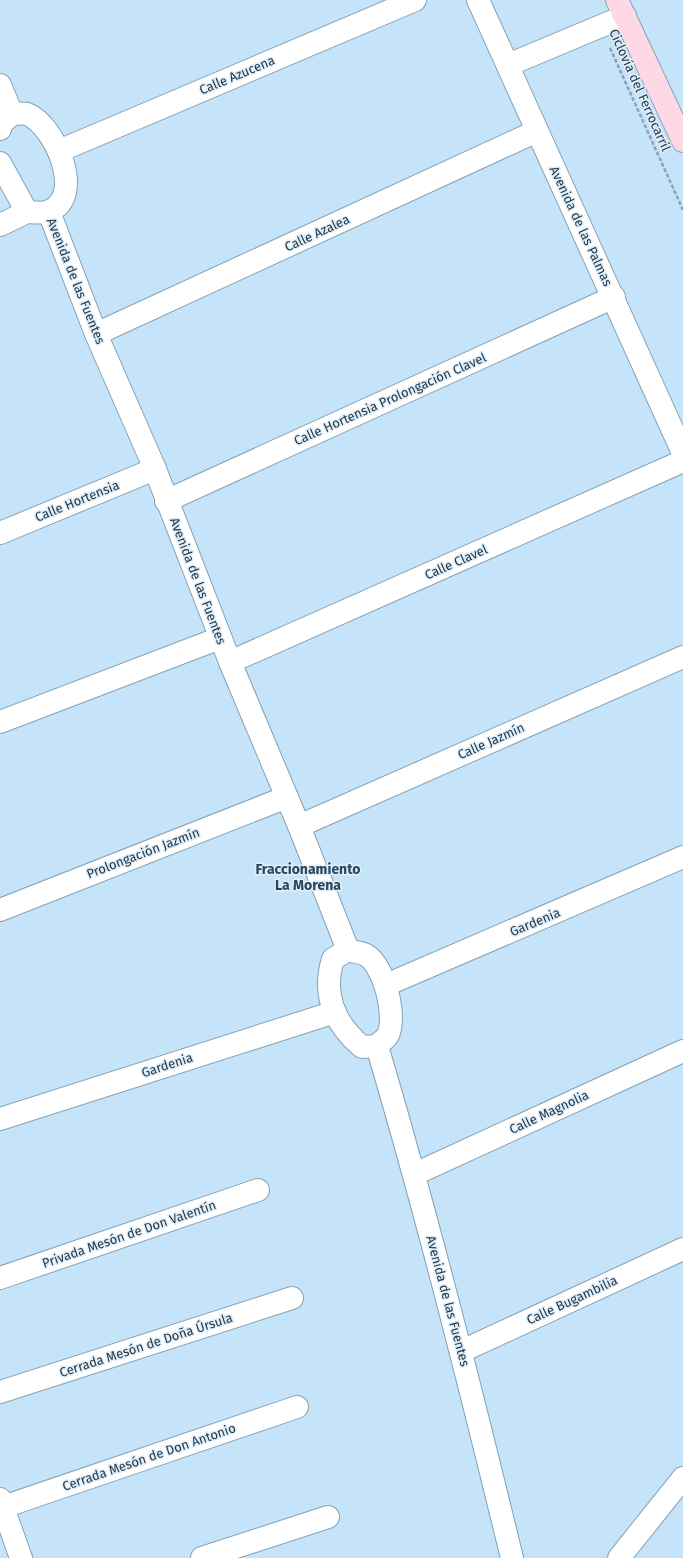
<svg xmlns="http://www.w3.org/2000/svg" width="683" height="1558" viewBox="0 0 683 1558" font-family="'Fira Sans',sans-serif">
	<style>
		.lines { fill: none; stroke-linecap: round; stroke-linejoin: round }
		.street-casing { stroke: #85a1b5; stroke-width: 24 }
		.secondary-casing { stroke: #85a1b5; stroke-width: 24 }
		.path { stroke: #8ba2b2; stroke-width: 2.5; stroke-dasharray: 4 2; stroke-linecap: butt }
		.street { stroke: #fff; stroke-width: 22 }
		.secondary { stroke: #fed8e4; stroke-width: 22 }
		.labels { text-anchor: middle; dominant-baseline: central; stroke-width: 3; stroke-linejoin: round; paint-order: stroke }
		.street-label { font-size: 13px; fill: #2b373f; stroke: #ddeffc }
		.neighbourhood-label { font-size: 14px; font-weight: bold; fill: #2d4658; stroke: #ddeffc }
	</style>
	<rect width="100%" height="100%" fill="#c6e4f9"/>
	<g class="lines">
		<defs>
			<g id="street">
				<path d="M478,0L683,453"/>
				<path d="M508,65L625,16"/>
				<path d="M0,85L12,114"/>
				<path d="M0,129L2,123L12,114C16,114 23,113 27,114C55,125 86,197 49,211C43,214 33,212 27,212L0,163"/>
				<path d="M59,151L415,0"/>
				<path d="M49,212L96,334L155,469L230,662L299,826L348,950"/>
				<path d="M0,225L27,212"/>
				<path d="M96,334L537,131"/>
				<path d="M166,501L614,297"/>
				<path d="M0,533L155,469"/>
				<path d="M230,662L683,461"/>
				<path d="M0,722L220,638"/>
				<path d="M299,826L683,657"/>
				<path d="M0,910L287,797"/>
				<path d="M348,950C353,952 361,952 366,955C384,965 397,1016 388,1035C386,1039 380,1042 377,1046L362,1047C334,1023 322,995 333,959Z"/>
				<path d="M386,985L683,857"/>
				<path d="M377,1046C427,1215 470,1386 512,1558"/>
				<path d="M0,1119L335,1012"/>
				<path d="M415,1174L683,1051"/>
				<path d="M0,1278L258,1190"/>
				<path d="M462,1351L683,1249"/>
				<path d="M0,1392L292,1298"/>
				<path d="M0,1499L21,1558"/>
				<path d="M0,1508L297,1407"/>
				<path d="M202,1558L328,1517"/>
				<path d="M619,1558L683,1478"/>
			</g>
			<path id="secondary" d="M617,0L683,141"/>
		</defs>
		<use href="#street" class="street-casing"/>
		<use href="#secondary" class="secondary-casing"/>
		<path class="path" d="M610,48L683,210"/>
		<use href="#street" class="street"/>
		<use href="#secondary" class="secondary"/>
	</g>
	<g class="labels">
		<g class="street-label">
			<text transform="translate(237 75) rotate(-23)">Calle Azucena</text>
			<text transform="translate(640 90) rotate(66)">Ciclovía del Ferrocarril</text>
			<text transform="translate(581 226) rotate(65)">Avenida de las Palmas</text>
			<text transform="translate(317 233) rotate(-25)">Calle Azalea</text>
			<text transform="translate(76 281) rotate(68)">Avenida de las Fuentes</text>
			<text transform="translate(390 399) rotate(-24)">Calle Hortensia Prolongación Clavel</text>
			<text transform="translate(77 501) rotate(-22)">Calle Hortensia</text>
			<text transform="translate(456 562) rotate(-24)">Calle Clavel</text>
			<text transform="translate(198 581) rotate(69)">Avenida de las Fuentes</text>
			<text transform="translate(491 741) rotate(-24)">Calle Jazmín</text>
			<text transform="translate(143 853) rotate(-21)">Prolongación Jazmín</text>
			<text transform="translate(535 922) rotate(-23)">Gardenia</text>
			<text transform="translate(167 1065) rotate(-18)">Gardenia</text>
			<text transform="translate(549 1112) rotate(-25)">Calle Magnolia</text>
			<text transform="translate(129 1234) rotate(-19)">Privada Mesón de Don Valentín</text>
			<text transform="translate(572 1300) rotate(-25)">Calle Bugambilia</text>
			<text transform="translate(448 1301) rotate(75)">Avenida de las Fuentes</text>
			<text transform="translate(146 1345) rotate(-18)">Cerrada Mesón de Doña Úrsula</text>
			<text transform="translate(149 1457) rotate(-19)">Cerrada Mesón de Don Antonio</text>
		</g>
		<g class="neighbourhood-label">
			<text x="308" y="869">Fraccionamiento<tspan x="308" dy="16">La Morena</tspan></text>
		</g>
	</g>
</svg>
